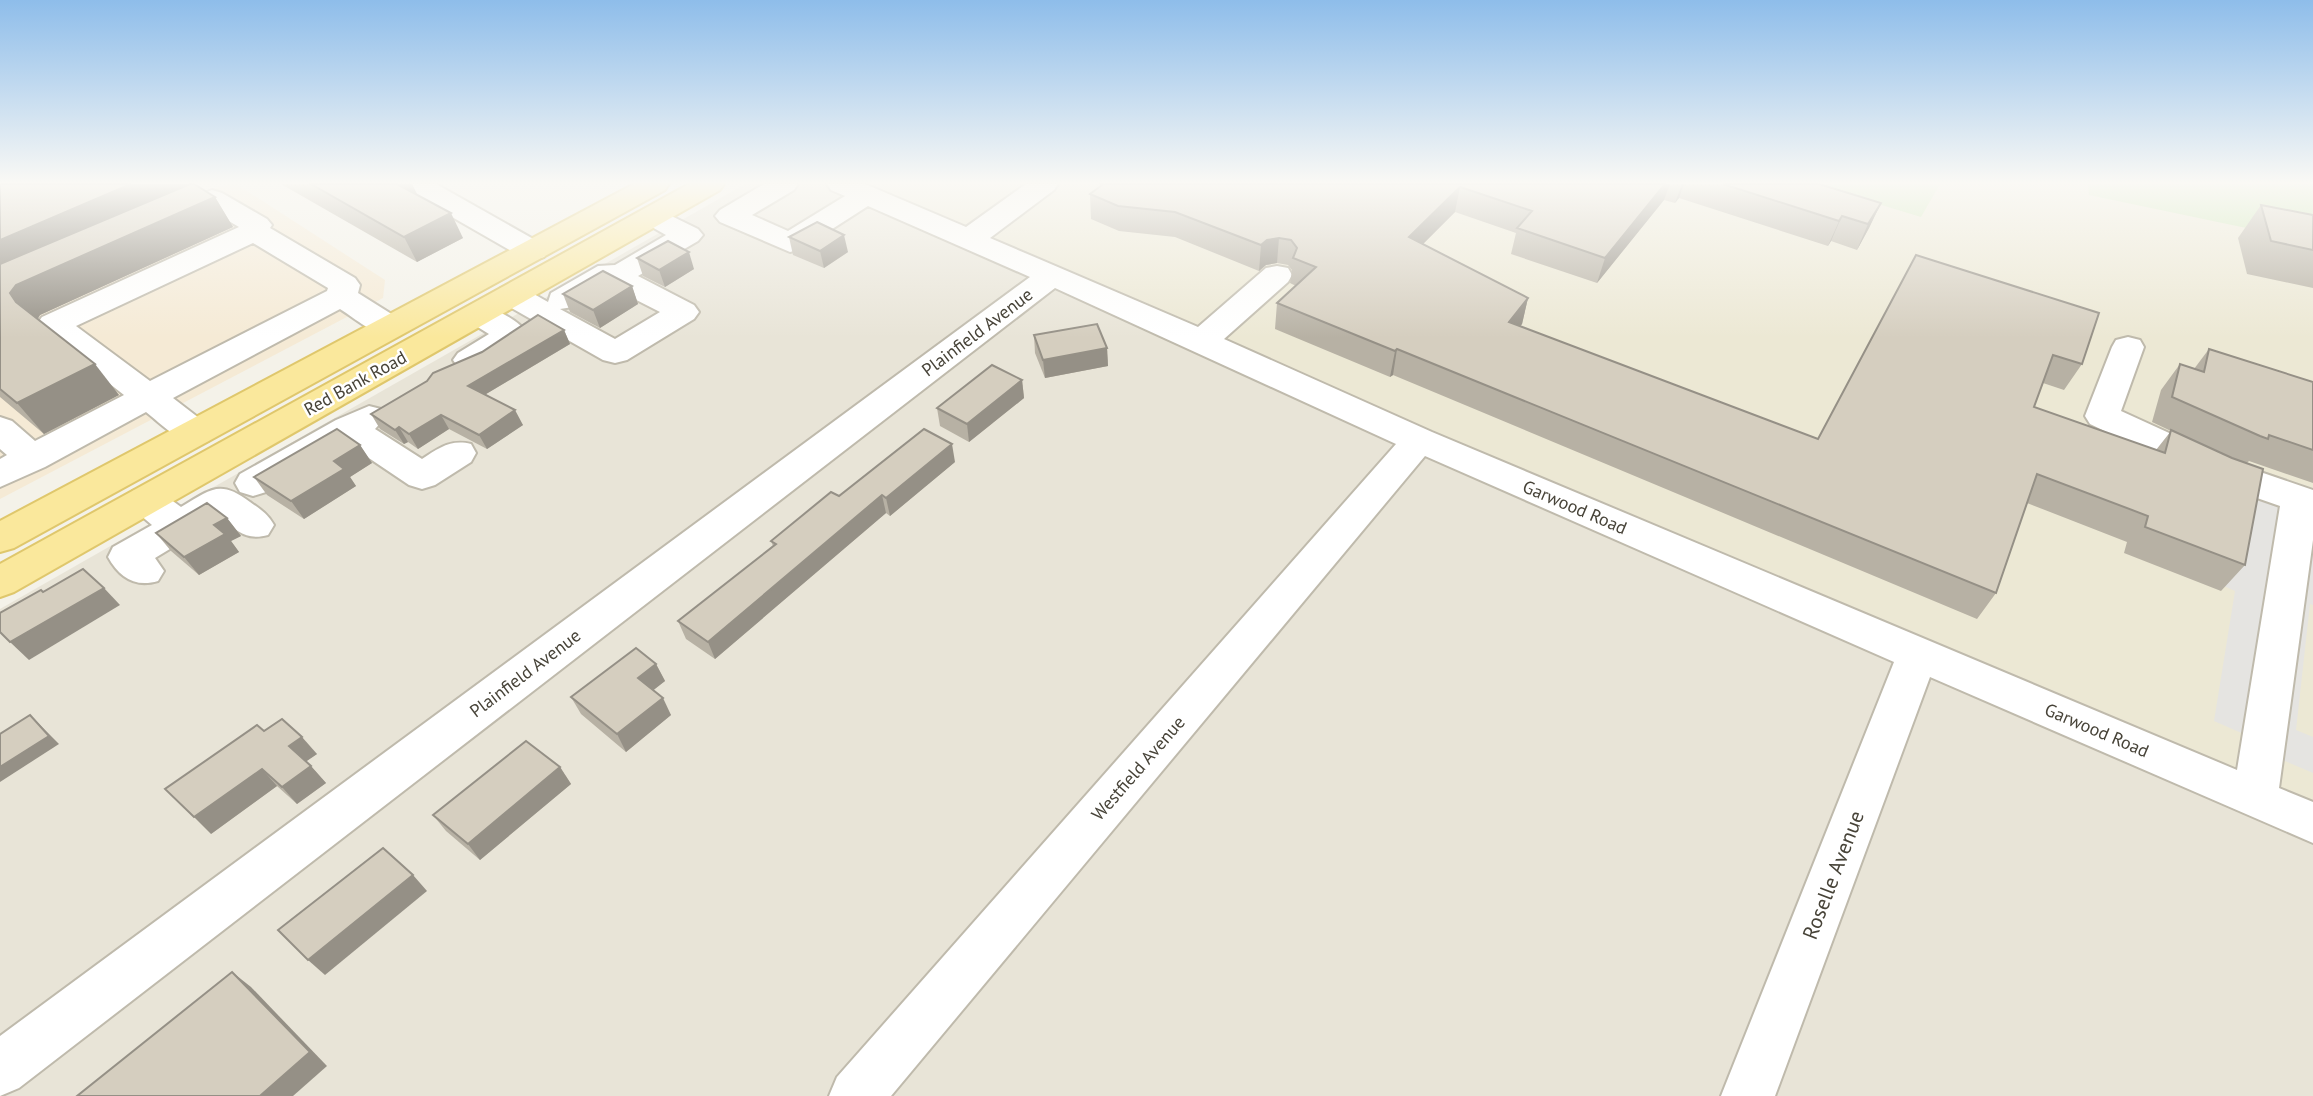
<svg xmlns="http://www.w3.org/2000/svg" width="2313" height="1096" viewBox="0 0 2313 1096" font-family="'PT Sans',sans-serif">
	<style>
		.residential { fill: #e8e4d7 }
		.commercial { fill: #f5ead5 }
		.education { fill: #ece8d4 }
		.green { fill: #cbe6b4 }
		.parking { fill: #e5e4e1 }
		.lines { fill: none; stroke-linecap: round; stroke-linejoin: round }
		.minor-casing { stroke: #bfbaac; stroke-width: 4 }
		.major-casing { stroke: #dfc76c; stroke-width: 4 }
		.minor { fill: #fff; fill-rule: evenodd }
		.major { fill: #fae89c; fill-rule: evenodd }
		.wall { fill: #b7b1a4 }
		.shaded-wall { fill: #959086 }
		.building { fill: #d5cebf; stroke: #959086; stroke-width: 2 }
		.labels { text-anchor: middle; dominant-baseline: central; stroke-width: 5; stroke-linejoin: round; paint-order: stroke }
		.street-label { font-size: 18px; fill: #474338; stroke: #fff }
		.near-street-label { font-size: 21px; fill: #474338; stroke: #fff }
	</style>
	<rect width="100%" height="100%" fill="#f4f2e9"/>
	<path class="residential" d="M745,184H840L2313,817V1096H0V609Z"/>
	<path class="commercial" d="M230,184H236L385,280L383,298L0,499V281L202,192Z"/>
	<path class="education" d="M841,184H2313V823Z"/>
	<g class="green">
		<path d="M1812,184H1940L1921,217Z"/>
		<path d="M2085,184H2313V242L2089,195L2088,186Z"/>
	</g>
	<path class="parking" d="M2236,462L2313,488V605L2310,604L2296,730L2313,737V773L2245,744L2246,735L2214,721L2235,591L2215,582Z"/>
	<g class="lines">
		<defs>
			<g id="minor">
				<path d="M401,184H436L544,245L548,251L544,257L533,260L522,257L405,190Z"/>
				<path d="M764,184H798L794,190L752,215L788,231L845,196L831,190L827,184H865L966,227L1026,184H1058L1054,190L990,238L1198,327L1266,268L1277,266L1288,268L1292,275L1288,282L1224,339L1432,432L2237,770L2280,506L2211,482L2090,424L2085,416L2112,347L2116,340L2128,337L2140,340L2144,347L2121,411L2237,464L2313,490V540L2279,788L2313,802V843L1930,677L1775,1096H1721L1894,662L1425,456L891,1096H829L837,1077L1396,444L1055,288L19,1088L0,1096V1036L1030,277L868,206L801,249L790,252L720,222L715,216L720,210Z"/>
				<path d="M212,190L222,193L267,219L272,225L270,228L355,278L360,285L358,293L401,320L406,327L401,334C378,340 359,321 340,309L173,398L208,425L214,433L208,441C183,448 165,427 146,412L45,467L0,487V459L7,455L0,449V417L12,421L35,441L124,395L42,331L37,324L42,317L239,227L210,210L171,225L161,222L156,216L161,210ZM253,243L328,288L327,291L150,381L76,326Z"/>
				<path d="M653,207L698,229L703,235L698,241L638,276L694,305L699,312L694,319L627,360L615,363L603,360L501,302L496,295L501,288C519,284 532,293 548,302L551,293L598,266L615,265L666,235L643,222L638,216L643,210ZM609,286L660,312L615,339L560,309L573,307Z"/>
				<path d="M479,304C496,309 519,320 528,334C521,345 483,371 470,370C466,370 462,368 458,367L453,360L458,353L489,334L468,321L463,314L468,307Z"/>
				<path d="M369,406L381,409L386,417L375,429L422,459C439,448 451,439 471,444L476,453L471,462L435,485L422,489L409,485L348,444L266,492L253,496L240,492L235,483L240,474L336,420Z"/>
				<path d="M146,487L159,491L181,507C211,489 220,479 250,502C260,509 268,514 274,525L268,535C247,541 237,531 221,518L155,558L164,571L158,581C135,588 119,577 108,557L113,547L152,525L133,509L127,500L133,491Z"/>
			</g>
			<g id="major">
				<path d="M634,184H669L665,190L14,548L0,552V521Z"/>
				<path d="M689,184H724L720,190L14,592L0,597V564Z"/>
			</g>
		</defs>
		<use href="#minor" class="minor-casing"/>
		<use href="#major" class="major-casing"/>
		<use href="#minor" class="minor"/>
		<use href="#major" class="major"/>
	</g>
	<g class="wall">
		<path d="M0,184L215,197L233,227L40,315L38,319L119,395L44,434L0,397Z"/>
		<path d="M281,184H412L417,195L463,238L417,262Z"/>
		<path d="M1100,184H1819L1881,203L1869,228L1857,250L1831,241L1828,246L1679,198L1675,203L1664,200L1597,283L1511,254L1516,233L1455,212L1423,244L1528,298L1522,324L1520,326L1818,439L1916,255L2082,364L2064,390L2043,383L2034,407L2156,450L2171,431L2152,422L2161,390L2180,364L2194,369L2209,349L2313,382V483L2249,461L2247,463L2245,565L2221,591L2124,553L2127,542L2027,503L1996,593L1977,619L1393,375L1390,377L1275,329L1277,303L1296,286L1290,283L1292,270L1288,265L1277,263L1266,265L1259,271L1175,237L1119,231L1091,219L1090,194L1100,186Z"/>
		<path d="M2261,205L2313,215V288L2247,274L2238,238Z"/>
		<path d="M789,237L848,252L824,268L793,255Z"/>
		<path d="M637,258L694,269L665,287L643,276Z"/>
		<path d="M632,286L638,304L600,328L570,312L563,294Z"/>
		<path d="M564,330L570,344L486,394L523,425L487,449L449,429L418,449L408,442L404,444L380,429L371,414Z"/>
		<path d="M1034,335L1107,348L1108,366L1045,378L1035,353Z"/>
		<path d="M1022,380L1024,398L969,442L940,426L937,408Z"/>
		<path d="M360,445L372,463L350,477L356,486L304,519L267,495L254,477Z"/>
		<path d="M955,462L890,516L886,513L715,659L686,639L678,621L773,546L771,541L839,496Z"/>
		<path d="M227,518L241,536L231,541L239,552L199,575L171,551L156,533Z"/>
		<path d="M656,664L665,681L653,690L671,715L626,752L581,714L571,697Z"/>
		<path d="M264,731L317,754L306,761L326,783L297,804L277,786L211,834Z"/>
		<path d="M560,767L571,784L480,860L446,831L433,815Z"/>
	</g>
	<g class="shaded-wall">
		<path d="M131,184H190L0,281V240Z"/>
		<path d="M396,184H412L421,202Z"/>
		<path d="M1665,184H1670L1664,200L1597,283L1605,258Z"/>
		<path d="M1682,184H1684L1679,198L1675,203Z"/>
		<path d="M1460,187L1455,212L1405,262L1409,237Z"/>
		<path d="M215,197L233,227L40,315L34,324L16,302L10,293L16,285Z"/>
		<path d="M1881,203L1869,228L1857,250L1868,224Z"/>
		<path d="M451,213L463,238L417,262L404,237Z"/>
		<path d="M1842,216L1831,241L1828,246L1839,221Z"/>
		<path d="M844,235L848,252L824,268L820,251Z"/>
		<path d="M1279,238L1277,263L1266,265L1259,271L1261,245L1267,240Z"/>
		<path d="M689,252L694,269L665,287L659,270Z"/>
		<path d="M632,286L638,304L600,328L593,310Z"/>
		<path d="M1528,298L1522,324L1503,348L1509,322Z"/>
		<path d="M564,330L570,344L476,400L468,386Z"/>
		<path d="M1107,348L1108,366L1045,378L1043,360Z"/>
		<path d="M1397,349L1393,375L1390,377L1395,351Z"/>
		<path d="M95,364L119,395L44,434L17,403Z"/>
		<path d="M1022,380L1024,398L969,442L967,424Z"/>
		<path d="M515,410L523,425L487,449L479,435Z"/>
		<path d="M441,415L449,429L418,449L409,434Z"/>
		<path d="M399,427L408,442L404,444L395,430Z"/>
		<path d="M952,444L955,462L890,516L886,498Z"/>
		<path d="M360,445L372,463L350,477L356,486L304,519L291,501L334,461Z"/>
		<path d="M882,495L886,513L715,659L708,642Z"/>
		<path d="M227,518L241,536L231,541L239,552L199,575L184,557L214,525Z"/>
		<path d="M104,588L120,605L29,660L10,642Z"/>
		<path d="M656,664L665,681L646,696L638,678Z"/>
		<path d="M663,698L671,715L626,752L617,734Z"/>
		<path d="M30,715L59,744L0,782V767Z"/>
		<path d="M302,737L317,754L304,763L289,746Z"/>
		<path d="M311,766L326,783L297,804L282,787Z"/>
		<path d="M560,767L571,784L480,860L468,844Z"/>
		<path d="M262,769L277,786L211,834L194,817Z"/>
		<path d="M413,875L427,891L325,975L308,960Z"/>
		<path d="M232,972L251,987L327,1066L293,1096H262Z"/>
	</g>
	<g class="building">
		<path d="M0,184H131L0,240Z"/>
		<path d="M190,184H194L215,197L16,285L10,293L16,302L95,364L17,403L0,389V264Z"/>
		<path d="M311,184H397L451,213L404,237Z"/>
		<path d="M1101,184H1665L1605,258L1517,228L1532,211L1460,187L1409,237L1528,298L1509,322L1818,439L1916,255L2099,313L2082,364L2053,355L2034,407L2165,453L2171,430L2232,458L2263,469L2245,565L2145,527L2148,516L2037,474L1996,593L1397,349L1395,351L1277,303L1316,267L1293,258L1297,248L1291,240L1279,238L1267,240L1261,245L1175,212L1118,206L1090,194L1102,185Z"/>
		<path d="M1723,184H1819L1881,203L1868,224L1842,216L1839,221Z"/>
		<path d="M2261,205L2313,215V250L2271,241Z"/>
		<path d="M817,222L844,235L820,251L789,237Z"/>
		<path d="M668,241L689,252L659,270L637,258Z"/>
		<path d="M603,271L632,286L593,310L563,294Z"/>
		<path d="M538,315L564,330L468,386L515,410L479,435L441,415L409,434L399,427L395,430L371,414L427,381L433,373L482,352Z"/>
		<path d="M1097,324L1107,348L1043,360L1034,335Z"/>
		<path d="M2209,349L2313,382V450L2269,435L2268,439L2260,436L2172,397L2180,364L2204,372Z"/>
		<path d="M992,365L1022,380L967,424L937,408Z"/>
		<path d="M337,429L360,445L334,461L344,469L291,501L254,477Z"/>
		<path d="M924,429L952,444L886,498L882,495L708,642L678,621L776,544L771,541L831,492L839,496Z"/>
		<path d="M207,503L227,518L214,525L225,534L184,557L156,533Z"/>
		<path d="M83,569L104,588L10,642L0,632V613L41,590L43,592Z"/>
		<path d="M636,648L656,664L638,678L663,698L617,734L571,697Z"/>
		<path d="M30,715L49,736L0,767V734Z"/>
		<path d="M282,719L302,737L289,746L311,766L282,787L262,769L194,817L165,789L257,725L264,731Z"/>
		<path d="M526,741L560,767L468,844L433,815Z"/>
		<path d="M383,848L413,875L308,960L278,930Z"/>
		<path d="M232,972L310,1052L261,1095L262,1096H77Z"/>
	</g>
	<linearGradient id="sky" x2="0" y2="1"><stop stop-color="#8ebdea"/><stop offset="0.54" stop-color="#faf9f5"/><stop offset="1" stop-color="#faf9f5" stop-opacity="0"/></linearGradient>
	<rect width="2313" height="338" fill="url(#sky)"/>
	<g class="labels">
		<g class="street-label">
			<text transform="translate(977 332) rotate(-37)">Plainfield Avenue</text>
			<text transform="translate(355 383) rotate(-29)">Red Bank Road</text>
			<text transform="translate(1575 507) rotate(23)">Garwood Road</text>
			<text transform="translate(525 673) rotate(-37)">Plainfield Avenue</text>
			<text transform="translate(2097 730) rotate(23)">Garwood Road</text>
			<text transform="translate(1138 768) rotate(-49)">Westfield Avenue</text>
		</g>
		<g class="near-street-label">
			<text transform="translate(1833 875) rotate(-69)">Roselle Avenue</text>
		</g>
	</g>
</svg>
